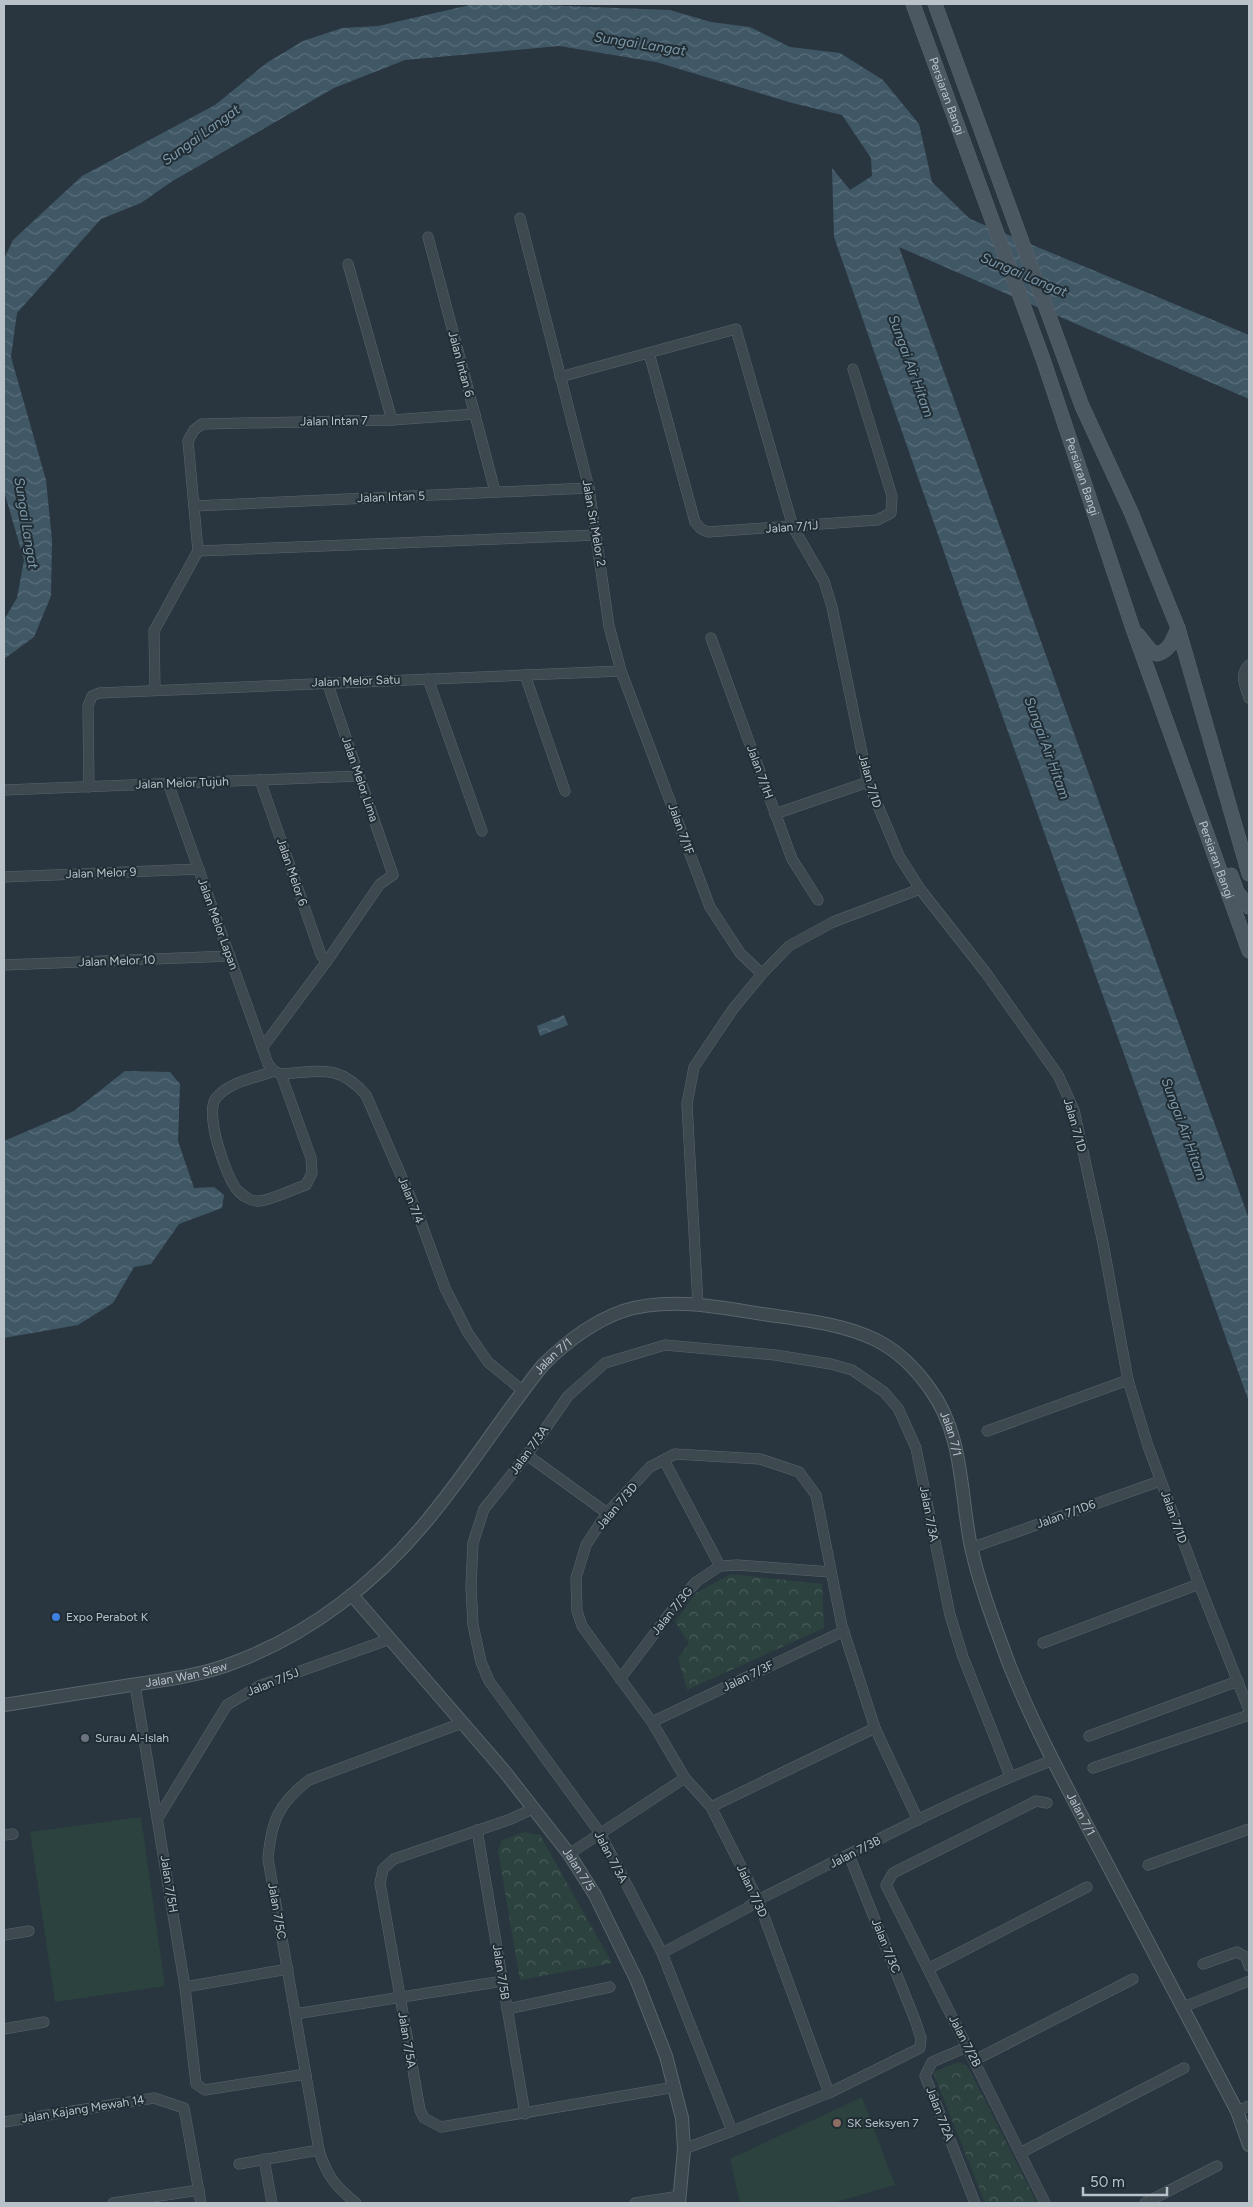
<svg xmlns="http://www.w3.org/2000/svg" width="1253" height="2207" viewBox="0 0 1253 2207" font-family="Figtree,sans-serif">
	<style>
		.park { fill: url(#park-crowns) }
		.pitch { fill: #2c423f }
		.water { fill: url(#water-waves) }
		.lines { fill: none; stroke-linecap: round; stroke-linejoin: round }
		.minor-casing { stroke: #5a656c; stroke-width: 11 }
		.tertiary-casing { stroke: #5a656c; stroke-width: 14 }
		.secondary-casing { stroke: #5a656c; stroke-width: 15 }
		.minor { stroke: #3d484f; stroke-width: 10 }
		.tertiary { stroke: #3d484f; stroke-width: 12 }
		.secondary { stroke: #4b5861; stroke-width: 14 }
		.shop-dot { fill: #3f7fe0; stroke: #212d34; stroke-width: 2 }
		.worship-dot { fill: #6b7280; stroke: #212d34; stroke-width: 2 }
		.education-dot { fill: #8d6e63; stroke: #212d34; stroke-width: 2 }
		.labels { text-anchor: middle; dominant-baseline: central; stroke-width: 4; stroke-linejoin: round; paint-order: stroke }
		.street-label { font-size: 12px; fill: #b9c2c9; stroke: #212d34 }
		.poi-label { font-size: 12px; fill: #b9c2c9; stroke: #212d34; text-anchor: start }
		.water-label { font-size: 14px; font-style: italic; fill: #7d98a9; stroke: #212d34 }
	</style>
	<defs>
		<pattern id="park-crowns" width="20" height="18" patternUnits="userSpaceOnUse" patternTransform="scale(1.25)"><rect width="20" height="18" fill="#2c423f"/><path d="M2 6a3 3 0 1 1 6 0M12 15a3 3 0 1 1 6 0" fill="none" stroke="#485c59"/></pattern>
		<pattern id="water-waves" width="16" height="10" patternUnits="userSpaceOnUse" patternTransform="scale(1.25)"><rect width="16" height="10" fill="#405766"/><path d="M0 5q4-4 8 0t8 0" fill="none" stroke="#5a6e7b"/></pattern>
	</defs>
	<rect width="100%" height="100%" fill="#29363f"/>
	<g class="park">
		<path d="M731,1574L822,1584L824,1628L687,1690L678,1658L689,1643L675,1622L696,1593Z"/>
		<path d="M524,1832L540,1835L612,1963L520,1980L498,1851L502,1840Z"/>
		<path d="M959,2062L968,2067L1037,2203H985L933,2072Z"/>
	</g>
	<g class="pitch">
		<path d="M141,1817L165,1986L55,2002L30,1832Z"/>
		<path d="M862,2097L895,2185L833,2203H740L730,2159Z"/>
	</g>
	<g class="water">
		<path d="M514,4L670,10L711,22L750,27L790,47L840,53L883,80L919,124L932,182L970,219L1249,335V399L899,247L1249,1219V1402L965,612L834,237L832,168L850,190L872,176L871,158L842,115L792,103L656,62L559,46L405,60L334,88L171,182L141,203L101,219L17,313L11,357L46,480L52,540L51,596L34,637L4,659V620L17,598L24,560L4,491V259L13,240L82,176L215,105L268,62L303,41L342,28L378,26L470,5Z"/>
		<path d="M564,1015L568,1025L540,1036L537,1026Z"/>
		<path d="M125,1071L170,1072L180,1084L178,1141L194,1188L214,1187L224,1195L222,1208L179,1224L151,1264L134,1267L113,1303L78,1325L4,1338V1141L74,1111Z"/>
	</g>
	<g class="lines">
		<defs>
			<g id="minor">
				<path d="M520,218L589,488L609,626L621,671L710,907L740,953L762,974"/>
				<path d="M428,237L495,491"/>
				<path d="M348,264L392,420"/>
				<path d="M649,353L695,522L701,529L708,532L877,520L891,513L892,496L853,369"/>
				<path d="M560,377L736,329L793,527L824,581L832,607L868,782L899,856L920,889L986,973L1058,1075L1074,1110L1103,1243L1128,1380L1148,1446L1199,1584L1249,1710"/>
				<path d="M194,506L589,488"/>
				<path d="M198,551L188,441L194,430L202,424L392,420L475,414"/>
				<path d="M711,638L792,859L818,900"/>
				<path d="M1249,665C1239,674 1245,686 1249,698"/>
				<path d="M525,675L565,791"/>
				<path d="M428,679L482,831"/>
				<path d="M155,689L154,631L198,551L597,535"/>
				<path d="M260,780L321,955L327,961"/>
				<path d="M168,783L268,1064L274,1071L281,1074C319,1072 338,1063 366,1095L419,1217L445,1288L468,1333L488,1362L523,1391"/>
				<path d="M89,787L88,706L92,696L99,693L621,671"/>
				<path d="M4,790L359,776"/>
				<path d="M775,814L868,782"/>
				<path d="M4,877L199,869"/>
				<path d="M4,965L230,956"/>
				<path d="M262,1048L327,961L380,884L393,875L327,682"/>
				<path d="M274,1071C256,1078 228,1082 216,1098C204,1113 226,1178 238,1191C243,1196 252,1202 259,1201C271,1200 293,1189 306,1185L312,1173L311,1158L281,1074"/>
				<path d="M698,1305L687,1104L694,1067L733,1009L762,974L789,946L833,922L920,889"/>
				<path d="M987,1431L1128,1380"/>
				<path d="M527,1455L607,1513"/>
				<path d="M664,1460L720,1566"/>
				<path d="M971,1548L1160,1481"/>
				<path d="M1043,1643L1199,1584"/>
				<path d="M620,1679L679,1601L696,1582L720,1566L737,1565L830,1572"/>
				<path d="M135,1685L185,1987L196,2084L205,2090L306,2074"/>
				<path d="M652,1722L844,1631"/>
				<path d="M1089,1736L1238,1681"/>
				<path d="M1093,1768L1249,1715"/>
				<path d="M711,1807L875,1728"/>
				<path d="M534,1808L511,1819L394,1859L383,1869L380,1883L420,2110L424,2118L441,2127L675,2087"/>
				<path d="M158,1818L227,1705L259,1686L390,1639"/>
				<path d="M477,1830L525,2114"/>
				<path d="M4,1835L13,1834"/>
				<path d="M569,1854L685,1778"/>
				<path d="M1148,1865L1249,1829"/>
				<path d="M4,1935L29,1931"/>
				<path d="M662,1953L747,1908L758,1900C855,1852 951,1799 1053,1760"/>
				<path d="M1203,1964L1237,1952L1246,1957L1249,1966"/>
				<path d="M928,1969L1087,1887"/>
				<path d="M185,1987L288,1969"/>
				<path d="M1183,2007L1249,1981"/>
				<path d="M507,2009L610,1987"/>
				<path d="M295,2014L503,1981"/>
				<path d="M4,2029L44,2022"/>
				<path d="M967,2047L932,2062L925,2076L975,2203"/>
				<path d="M975,2060L1133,1979"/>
				<path d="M829,2093L758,1900L711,1807L685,1778L652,1722L582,1626L577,1611L576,1578L586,1545L607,1513L650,1467L675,1454L760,1459L799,1472L816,1495L842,1626L875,1728L918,1820"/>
				<path d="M1237,2111L1249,2106"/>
				<path d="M4,2122L154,2098L184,2108L201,2203"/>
				<path d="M732,2131L829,2093L920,2048L921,2038L915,2020L849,1855"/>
				<path d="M684,2149L732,2131L662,1953L600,1833L489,1681L481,1662L473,1625L471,1586L473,1543L484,1509L527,1455L568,1396L605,1363L665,1345L775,1355L831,1364L852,1370L884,1392L898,1408L916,1448L950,1615L963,1657L1010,1776"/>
				<path d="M1020,2153L1184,2068"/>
				<path d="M264,2159L272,2203"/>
				<path d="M239,2164L319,2150"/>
				<path d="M113,2203L199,2190"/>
				<path d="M356,2203C336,2187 326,2175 319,2150L268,1859C271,1822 278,1804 309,1780L462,1723"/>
				<path d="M635,2203L680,2196"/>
				<path d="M1045,2203L886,1885L893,1873L1036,1801L1047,1803"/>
				<path d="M1145,2203L1217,2166"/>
			</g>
			<g id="tertiary">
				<path id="s1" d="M352,1595L505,1772L569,1854L595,1895L637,1981L666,2056L682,2118L684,2149L679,2203"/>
				<path id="s2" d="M4,1705C46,1698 89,1692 131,1685C167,1680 204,1675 238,1661C311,1633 375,1583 425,1523C467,1473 502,1416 543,1365C566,1342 592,1322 623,1311C670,1296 722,1308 769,1315C805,1320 843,1324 876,1340C898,1351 916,1369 930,1389C964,1435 960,1494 971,1547C980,1587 995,1626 1009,1664C1035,1730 1070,1793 1103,1856C1148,1941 1193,2026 1237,2111L1249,2145"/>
			</g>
			<g id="secondary">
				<path id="s3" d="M913,4L1043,359L1132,626L1249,951"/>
				<path d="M935,4L1082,406L1131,512L1178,628L1249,874"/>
				<path d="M1138,635L1150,650L1157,654C1170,651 1173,639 1178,628"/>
				<path d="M1231,875L1237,892L1249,907"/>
			</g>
		</defs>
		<use href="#minor" class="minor-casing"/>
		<use href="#tertiary" class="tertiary-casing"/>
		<use href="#secondary" class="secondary-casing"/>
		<use href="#minor" class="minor"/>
		<use href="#tertiary" class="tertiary"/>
		<use href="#secondary" class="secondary"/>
	</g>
	<circle class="shop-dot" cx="56" cy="1617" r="5"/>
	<circle class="worship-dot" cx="85" cy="1738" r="5"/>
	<circle class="education-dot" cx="837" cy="2123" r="5"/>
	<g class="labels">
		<g class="street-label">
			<text stroke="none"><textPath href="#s3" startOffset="98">Persiaran Bangi</textPath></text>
			<text transform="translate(461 364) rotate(75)">Jalan Intan 6</text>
			<text transform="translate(334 421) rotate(-1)">Jalan Intan 7</text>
			<text stroke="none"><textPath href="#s3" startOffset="502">Persiaran Bangi</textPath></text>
			<text transform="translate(391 497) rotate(-2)">Jalan Intan 5</text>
			<text transform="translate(594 523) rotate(80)">Jalan Sri Melor 2</text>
			<text transform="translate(792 527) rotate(-4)">Jalan 7/1J</text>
			<text transform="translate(356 681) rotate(-2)">Jalan Melor Satu</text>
			<text transform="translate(760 772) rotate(70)">Jalan 7/1H</text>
			<text transform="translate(360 779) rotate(71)">Jalan Melor Lima</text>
			<text transform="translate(870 781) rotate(74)">Jalan 7/1D</text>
			<text transform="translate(182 783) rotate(-2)">Jalan Melor Tujuh</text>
			<text transform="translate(681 829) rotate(70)">Jalan 7/1F</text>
			<text stroke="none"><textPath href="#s3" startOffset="908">Persiaran Bangi</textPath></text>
			<text transform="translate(292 872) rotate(71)">Jalan Melor 6</text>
			<text transform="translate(101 873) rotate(-2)">Jalan Melor 9</text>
			<text transform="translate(218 924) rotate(70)">Jalan Melor Lapan</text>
			<text transform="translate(117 961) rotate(-2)">Jalan Melor 10</text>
			<text transform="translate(1075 1125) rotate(74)">Jalan 7/1D</text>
			<text transform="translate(411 1200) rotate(68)">Jalan 7/4</text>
			<text stroke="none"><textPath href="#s2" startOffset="684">Jalan 7/1</textPath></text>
			<text stroke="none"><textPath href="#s2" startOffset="1149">Jalan 7/1</textPath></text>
			<text transform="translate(529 1450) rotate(-54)">Jalan 7/3A</text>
			<text transform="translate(617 1506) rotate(-50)">Jalan 7/3D</text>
			<text transform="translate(929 1514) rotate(79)">Jalan 7/3A</text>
			<text transform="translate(1066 1514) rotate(-20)">Jalan 7/1D6</text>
			<text transform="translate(1174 1517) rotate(70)">Jalan 7/1D</text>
			<text transform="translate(672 1611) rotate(-51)">Jalan 7/3G</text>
			<text stroke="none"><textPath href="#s2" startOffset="185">Jalan Wan Siew</textPath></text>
			<text transform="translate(748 1676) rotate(-26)">Jalan 7/3F</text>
			<text transform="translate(273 1682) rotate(-22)">Jalan 7/5J</text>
			<text stroke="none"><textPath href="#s2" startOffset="1554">Jalan 7/1</textPath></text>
			<text transform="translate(855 1852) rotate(-27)">Jalan 7/3B</text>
			<text transform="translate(611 1857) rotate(62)">Jalan 7/3A</text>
			<text stroke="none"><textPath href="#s1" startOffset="356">Jalan 7/5</textPath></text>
			<text transform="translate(169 1884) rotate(81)">Jalan 7/5H</text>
			<text transform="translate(752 1891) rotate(65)">Jalan 7/3D</text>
			<text transform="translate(277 1911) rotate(80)">Jalan 7/5C</text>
			<text transform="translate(886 1946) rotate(68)">Jalan 7/3C</text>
			<text transform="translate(501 1972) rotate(81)">Jalan 7/5B</text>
			<text transform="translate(407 2040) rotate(80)">Jalan 7/5A</text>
			<text transform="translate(965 2041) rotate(63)">Jalan 7/2B</text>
			<text transform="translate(83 2109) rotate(-9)">Jalan Kajang Mewah 14</text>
			<text transform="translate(940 2114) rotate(69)">Jalan 7/2A</text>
		</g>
		<g class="poi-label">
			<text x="66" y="1617">Expo Perabot K</text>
			<text x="95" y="1738">Surau Al-Islah</text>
			<text x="847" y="2123">SK Seksyen 7</text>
		</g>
		<g class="water-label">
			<text transform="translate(640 44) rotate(9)">Sungai Langat</text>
			<text transform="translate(201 135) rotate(-36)">Sungai Langat</text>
			<text transform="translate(1024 275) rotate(23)">Sungai Langat</text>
			<text transform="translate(911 366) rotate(70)">Sungai Air Hitam</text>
			<text transform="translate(26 523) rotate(81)">Sungai Langat</text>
			<text transform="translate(1047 748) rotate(70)">Sungai Air Hitam</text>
			<text transform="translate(1184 1129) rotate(70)">Sungai Air Hitam</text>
		</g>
	</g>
	<rect width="1253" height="2207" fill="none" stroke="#b9c2c9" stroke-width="10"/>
	<path d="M1083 2187v8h84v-8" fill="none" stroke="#b9c2c9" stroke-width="2.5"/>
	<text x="1090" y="2187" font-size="15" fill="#b9c2c9" stroke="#212d34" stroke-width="4" paint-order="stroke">50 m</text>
</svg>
